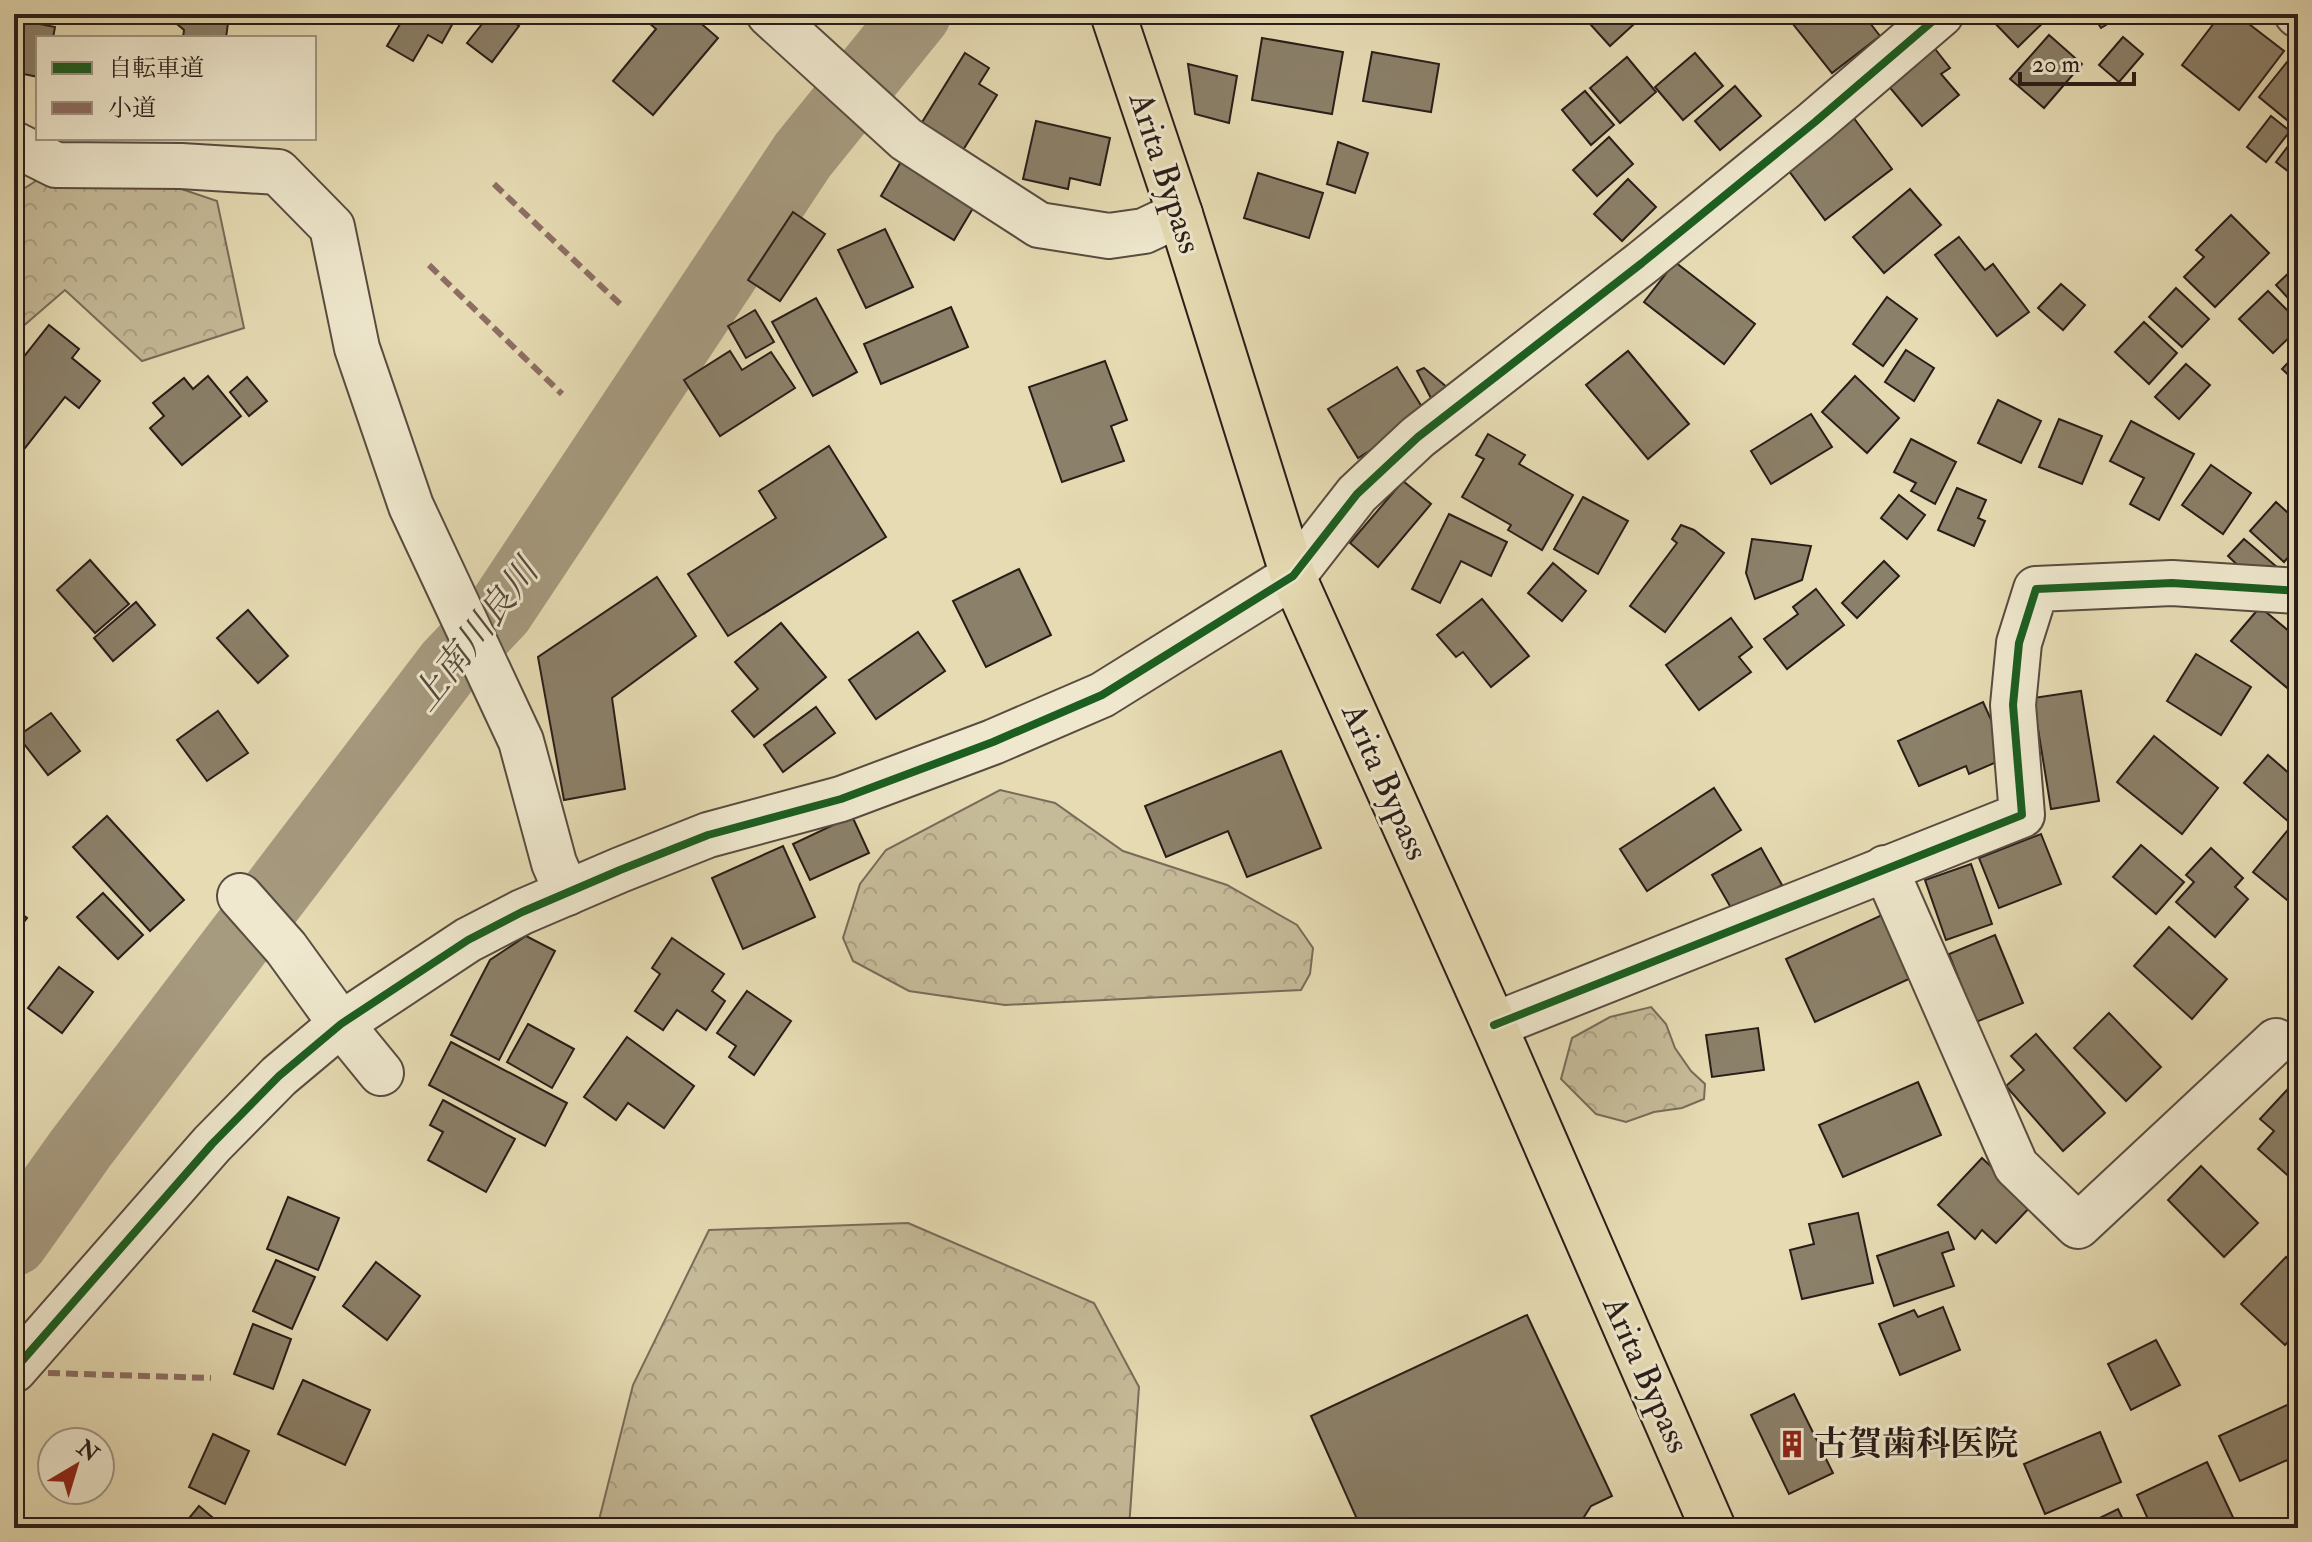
<svg xmlns="http://www.w3.org/2000/svg" width="2312" height="1542" viewBox="0 0 2312 1542" font-family="'IM FELL Double Pica','Noto Serif JP',serif">
	<style>
		.forest { fill: url(#forest-crowns); stroke: #786c59; stroke-width: 2 }
		.lines { fill: none; stroke-linecap: round; stroke-linejoin: round }
		.river { stroke: #a69a7f; stroke-width: 68 }
		.building { fill: #8b8069; stroke: #291d19; stroke-width: 2 }
		.minor-casing { stroke: #584c40; stroke-width: 48 }
		.highway-casing { stroke: #291d19; stroke-width: 48 }
		.minor { stroke: #efe8ce; stroke-width: 44 }
		.highway { stroke: #e6dbb3; stroke-width: 44 }
		.quiet { stroke: #8d6e63; stroke-width: 6; stroke-dasharray: 12 6; stroke-linecap: butt }
		.cycleway-casing { stroke: #efe8ce; stroke-width: 13 }
		.cycleway { stroke: #1b5e20; stroke-width: 8 }
		.labels { text-anchor: middle; dominant-baseline: central; stroke-width: 6; stroke-linejoin: round; paint-order: stroke }
		.street-label { font-size: 34px; fill: #291d19; stroke: #efe8ce }
		.poi-label { font-size: 34px; font-weight: bold; fill: #291d19; stroke: #efe8ce; text-anchor: start }
		.water-label { font-size: 36px; font-style: italic; fill: #55493d; stroke: #efe8ce }
	</style>
	<defs>
		<pattern id="forest-crowns" width="20" height="18" patternUnits="userSpaceOnUse" patternTransform="scale(2)"><rect width="20" height="18" fill="#c6bb99"/><path d="M2 6a3 3 0 1 1 6 0M12 15a3 3 0 1 1 6 0" fill="none" stroke="#aaa083"/></pattern>
	</defs>
	<rect width="100%" height="100%" fill="#e6dbb3"/>
	<filter id="stains"><feTurbulence type="fractalNoise" baseFrequency=".0025" numOctaves="4"/><feColorMatrix values="0 0 0 0 .2 0 0 0 0 .09 0 0 0 0 .02 0 0 0 .5 -.17"/></filter>
	<radialGradient id="worn" r=".72"><stop offset=".6" stop-color="#630" stop-opacity="0"/><stop offset="1" stop-color="#630" stop-opacity=".3"/></radialGradient>
	<g class="forest">
		<path d="M78,154L217,201L244,328L142,361L65,290L14,334V195Z"/>
		<path d="M1000,790L1055,803L1123,851L1227,885L1297,925L1313,948L1310,974L1301,990L1005,1005L909,991L853,961L843,938L860,884L886,850Z"/>
		<path d="M1651,1007L1666,1024L1675,1048L1691,1071L1705,1084L1704,1099L1682,1108L1654,1112L1626,1122L1596,1114L1561,1079L1572,1038L1610,1017Z"/>
		<path d="M908,1223L1094,1303L1139,1387L1129,1528H597L633,1385L709,1230Z"/>
	</g>
	<g class="lines">
		<path class="river" d="M14,1242L81,1148L449,665L500,611L803,155L917,14"/>
	</g>
	<g class="building">
		<path d="M165,14H218L228,23L226,38H183L184,30Z"/>
		<path d="M406,14H458L442,43L428,35L413,61L387,46Z"/>
		<path d="M490,14H503L519,26L492,62L467,43Z"/>
		<path d="M643,14H690L718,38L653,115L613,81L656,29L641,16Z"/>
		<path d="M1214,14H1252L1217,23Z"/>
		<path d="M1581,14H1645L1610,46Z"/>
		<path d="M1785,14H1863L1880,36L1832,73Z"/>
		<path d="M1986,14H2052L2018,47Z"/>
		<path d="M2092,14H2124L2101,28Z"/>
		<path d="M2221,14H2236L2284,51L2239,110L2182,65Z"/>
		<path d="M14,19L55,27L53,38H38V77L14,72Z"/>
		<path d="M2049,35L2082,64L2044,108L2010,79Z"/>
		<path d="M2123,37L2143,54L2119,82L2099,65Z"/>
		<path d="M1262,38L1343,52L1332,114L1252,100Z"/>
		<path d="M1932,45L1950,68L1941,74L1959,95L1922,126L1886,83Z"/>
		<path d="M1372,52L1439,64L1431,112L1363,101Z"/>
		<path d="M965,53L989,68L979,84L997,95L963,150L921,124Z"/>
		<path d="M1695,53L1723,86L1683,120L1655,87Z"/>
		<path d="M1627,57L1656,92L1620,123L1590,88Z"/>
		<path d="M2291,57L2298,62V118L2293,125L2259,97Z"/>
		<path d="M1188,64L1237,76L1229,123L1195,114Z"/>
		<path d="M1735,86L1761,116L1720,150L1695,121Z"/>
		<path d="M1585,91L1614,125L1591,145L1562,110Z"/>
		<path d="M2271,116L2290,131L2266,162L2247,147Z"/>
		<path d="M1853,117L1892,169L1825,220L1786,167Z"/>
		<path d="M1036,121L1110,138L1100,185L1070,178L1068,189L1023,179Z"/>
		<path d="M2298,133V179L2276,162Z"/>
		<path d="M1609,137L1633,164L1597,196L1573,170Z"/>
		<path d="M1338,142L1368,153L1355,193L1327,184Z"/>
		<path d="M906,153L979,198L954,240L881,196Z"/>
		<path d="M1258,173L1323,193L1309,238L1244,218Z"/>
		<path d="M1628,179L1656,207L1622,241L1594,214Z"/>
		<path d="M1910,189L1941,225L1884,273L1853,237Z"/>
		<path d="M793,212L825,234L780,301L748,280Z"/>
		<path d="M2231,215L2269,253L2215,307L2184,277L2204,257L2196,250Z"/>
		<path d="M885,229L913,287L866,308L838,250Z"/>
		<path d="M1959,237L1985,270L1993,264L2029,312L1997,336L1935,255Z"/>
		<path d="M1675,262L1755,324L1724,364L1644,302Z"/>
		<path d="M2298,264V309L2276,285Z"/>
		<path d="M2061,284L2085,305L2063,330L2038,308Z"/>
		<path d="M2176,288L2209,319L2182,347L2149,317Z"/>
		<path d="M2268,291L2298,321V329L2273,353L2239,319Z"/>
		<path d="M1887,297L1917,319L1883,366L1853,344Z"/>
		<path d="M816,298L857,372L813,396L772,322Z"/>
		<path d="M951,307L968,347L881,384L864,344Z"/>
		<path d="M755,310L774,342L746,358L728,326Z"/>
		<path d="M2144,322L2177,353L2149,384L2115,352Z"/>
		<path d="M49,325L79,349L72,358L100,381L79,408L65,397L14,462V361L18,364Z"/>
		<path d="M1906,350L1934,368L1914,401L1885,382Z"/>
		<path d="M730,351L742,370L771,352L795,388L720,436L684,380Z"/>
		<path d="M1628,351L1689,424L1648,459L1586,385Z"/>
		<path d="M2298,352V384L2282,369Z"/>
		<path d="M1105,361L1127,420L1111,426L1124,461L1062,482L1029,387Z"/>
		<path d="M2186,364L2210,385L2179,419L2155,397Z"/>
		<path d="M1397,367L1427,415L1358,458L1328,409Z"/>
		<path d="M1424,368L1448,388L1433,402L1417,371Z"/>
		<path d="M208,376L241,416L182,465L150,428L164,416L153,403L184,378L193,389Z"/>
		<path d="M1855,376L1899,418L1867,453L1822,412Z"/>
		<path d="M247,377L267,401L249,416L230,392Z"/>
		<path d="M1998,400L2041,421L2021,463L1978,443Z"/>
		<path d="M1811,414L1832,447L1771,484L1751,451Z"/>
		<path d="M2059,419L2102,436L2082,484L2039,467Z"/>
		<path d="M2131,421L2194,454L2159,520L2130,504L2144,478L2110,461Z"/>
		<path d="M1488,434L1525,455L1519,464L1573,495L1542,550L1508,530L1511,525L1462,497L1484,459L1476,455Z"/>
		<path d="M1911,439L1956,462L1935,504L1911,491L1916,483L1894,472Z"/>
		<path d="M829,446L886,537L728,636L688,574L776,518L759,491Z"/>
		<path d="M2211,465L2251,493L2223,534L2182,505Z"/>
		<path d="M1403,481L1431,504L1378,567L1350,543Z"/>
		<path d="M1957,488L1986,500L1978,518L1985,521L1974,546L1938,530Z"/>
		<path d="M1899,495L1925,515L1907,539L1881,518Z"/>
		<path d="M1583,497L1628,521L1598,574L1554,549Z"/>
		<path d="M2276,502L2298,522V546L2284,562L2250,531Z"/>
		<path d="M1449,514L1507,542L1491,576L1461,561L1440,603L1412,589Z"/>
		<path d="M1681,525L1694,530L1724,553L1665,632L1630,606L1677,543L1672,539Z"/>
		<path d="M1752,539L1811,546L1802,580L1755,599L1746,573Z"/>
		<path d="M2244,539L2284,573L2247,574L2228,556Z"/>
		<path d="M90,560L129,604L95,633L57,590Z"/>
		<path d="M1884,561L1899,576L1857,618L1842,603Z"/>
		<path d="M1553,563L1586,591L1562,621L1528,593Z"/>
		<path d="M1019,569L1051,635L986,667L953,601Z"/>
		<path d="M657,577L696,636L612,698L625,789L564,800L538,657Z"/>
		<path d="M1816,589L1844,625L1787,669L1764,639L1798,614L1793,607Z"/>
		<path d="M1482,599L1529,656L1491,687L1463,652L1456,657L1437,635Z"/>
		<path d="M136,602L155,625L113,661L94,638Z"/>
		<path d="M2260,607L2296,637L2298,635V697L2231,641Z"/>
		<path d="M248,610L288,656L258,683L217,638Z"/>
		<path d="M1731,618L1752,647L1739,657L1751,672L1699,710L1666,665Z"/>
		<path d="M781,623L826,677L754,737L732,711L758,689L735,662Z"/>
		<path d="M918,632L945,671L876,719L849,680Z"/>
		<path d="M2196,654L2251,687L2221,735L2167,701Z"/>
		<path d="M2081,691L2099,801L2051,809L2033,698Z"/>
		<path d="M1983,702L2008,757L1969,774L1966,766L1919,786L1898,741Z"/>
		<path d="M816,707L835,733L783,772L764,745Z"/>
		<path d="M218,711L248,753L207,781L177,740Z"/>
		<path d="M51,713L80,751L48,775L18,736Z"/>
		<path d="M2154,736L2218,788L2182,834L2117,782Z"/>
		<path d="M1281,751L1321,848L1247,877L1228,831L1166,857L1145,806Z"/>
		<path d="M2268,755L2298,781V830L2244,783Z"/>
		<path d="M1714,788L1741,830L1647,891L1620,849Z"/>
		<path d="M107,816L184,900L150,931L73,847Z"/>
		<path d="M852,816L869,853L810,880L793,844Z"/>
		<path d="M2287,831L2298,839V909L2253,872Z"/>
		<path d="M2041,834L2061,884L1999,908L1979,858Z"/>
		<path d="M2141,845L2184,882L2156,914L2113,877Z"/>
		<path d="M783,846L815,917L743,949L712,878Z"/>
		<path d="M1761,848L1782,885L1734,913L1712,875Z"/>
		<path d="M2211,848L2243,878L2235,887L2248,899L2215,937L2176,902L2194,882L2186,875Z"/>
		<path d="M1971,864L1992,924L1946,940L1925,880Z"/>
		<path d="M103,893L143,935L118,959L77,917Z"/>
		<path d="M14,908L27,918L14,935Z"/>
		<path d="M1882,915L1911,978L1815,1022L1786,959Z"/>
		<path d="M2169,927L2227,979L2192,1019L2134,966Z"/>
		<path d="M1995,935L2023,1003L1976,1022L1949,954Z"/>
		<path d="M526,936L555,951L499,1060L451,1035L490,960Z"/>
		<path d="M672,938L724,974L712,991L725,1001L706,1030L677,1010L663,1030L635,1011L660,974L652,968Z"/>
		<path d="M59,967L93,992L62,1033L28,1008Z"/>
		<path d="M747,991L791,1021L754,1075L729,1057L736,1046L717,1033Z"/>
		<path d="M2109,1013L2161,1067L2126,1101L2074,1048Z"/>
		<path d="M528,1024L574,1049L552,1088L507,1062Z"/>
		<path d="M1758,1028L1764,1070L1712,1077L1706,1035Z"/>
		<path d="M2036,1034L2105,1113L2063,1151L2006,1086L2024,1070L2011,1056Z"/>
		<path d="M627,1037L694,1086L664,1128L628,1103L616,1120L584,1097Z"/>
		<path d="M451,1042L567,1103L545,1146L429,1085Z"/>
		<path d="M1918,1082L1941,1135L1843,1177L1819,1125Z"/>
		<path d="M2287,1090L2298,1100V1174L2293,1180L2258,1149L2274,1131L2260,1119Z"/>
		<path d="M443,1100L515,1139L486,1192L428,1160L443,1132L430,1125Z"/>
		<path d="M1982,1158L2032,1205L1996,1243L1982,1230L1975,1239L1938,1205Z"/>
		<path d="M2201,1166L2258,1223L2224,1257L2168,1200Z"/>
		<path d="M288,1197L339,1218L318,1270L267,1249Z"/>
		<path d="M1858,1213L1873,1283L1802,1299L1790,1250L1814,1244L1809,1224Z"/>
		<path d="M1948,1232L1954,1249L1942,1253L1954,1286L1894,1306L1877,1256Z"/>
		<path d="M2286,1257L2298,1269V1331L2285,1345L2241,1304Z"/>
		<path d="M276,1260L315,1277L292,1329L253,1311Z"/>
		<path d="M376,1262L420,1296L387,1340L343,1306Z"/>
		<path d="M1943,1307L1960,1350L1900,1375L1879,1324L1914,1310L1918,1317Z"/>
		<path d="M1527,1315L1612,1496L1591,1506L1577,1528H1361L1311,1416Z"/>
		<path d="M253,1324L291,1339L273,1389L234,1374Z"/>
		<path d="M2156,1340L2180,1385L2131,1410L2108,1364Z"/>
		<path d="M303,1380L370,1410L345,1465L278,1434Z"/>
		<path d="M1794,1394L1833,1473L1789,1494L1751,1415Z"/>
		<path d="M2298,1400V1485L2287,1460L2240,1481L2219,1436Z"/>
		<path d="M2100,1432L2121,1482L2045,1514L2024,1464Z"/>
		<path d="M213,1434L249,1451L225,1504L189,1487Z"/>
		<path d="M2207,1462L2238,1528H2187L2185,1525L2178,1528H2152L2137,1495Z"/>
		<path d="M199,1506L225,1528H181Z"/>
		<path d="M2118,1509L2127,1528H2085L2083,1526Z"/>
	</g>
	<g class="lines">
		<defs>
			<g id="minor">
				<path d="M769,14L906,139L1039,225L1109,236L1144,231L1180,214"/>
				<path d="M2297,14L2298,15"/>
				<path d="M14,144L56,165L181,166L278,172L332,227L357,348L411,506L521,741L554,863L567,893"/>
				<path d="M1885,868L2016,1166L2078,1226L2276,1041"/>
				<path d="M240,896L286,948L341,1024L381,1073"/>
				<path d="M1494,1025L2022,815L2013,705L2019,643L2036,589L2172,583L2298,591"/>
				<path d="M14,1370L212,1144L279,1076L341,1024L468,940L522,912L620,870L708,835L841,799L993,742L1102,695L1293,576L1357,494L1418,437L1642,263L1815,122L1941,14"/>
			</g>
			<path id="highway" d="M1113,14L1180,214L1293,576L1494,1025L1713,1528"/>
		</defs>
		<use href="#minor" class="minor-casing"/>
		<use href="#highway" class="highway-casing"/>
		<use href="#minor" class="minor"/>
		<use href="#highway" class="highway"/>
		<g class="quiet">
			<path d="M494,184L620,304"/>
			<path d="M429,265L562,394"/>
			<path d="M48,1373L211,1378"/>
		</g>
		<defs>
			<g id="cycleway">
				<path d="M1494,1025L2022,815L2013,705L2019,643L2036,589L2172,583L2298,591"/>
				<path d="M14,1370L212,1144L279,1076L341,1024L468,940L522,912L620,870L708,835L841,799L993,742L1102,695L1293,576L1357,494L1418,437L1642,263L1815,122L1941,14"/>
			</g>
		</defs>
		<use href="#cycleway" class="cycleway-casing"/>
		<use href="#cycleway" class="cycleway"/>
	</g>
	<defs>
		<symbol id="building-bare" viewBox="-9 -9 18 18"><path d="M-4-6H4V6H1V3H-1V6H-4ZM-2.5-4.3h1.7v1.8h-1.7ZM.8-4.3h1.7v1.8H.8ZM-2.5-1h1.7V.8h-1.7ZM.8-1h1.7V.8H.8Z" fill="#8f2418" stroke="#efe8ce" stroke-width="2.5" paint-order="stroke"/></symbol>
	</defs>
	<g fill-rule="evenodd">
		<use href="#building-bare" x="1772" y="1424" width="40" height="40"/>
	</g>
	<g class="labels">
		<g class="street-label">
			<text transform="translate(1165 173) rotate(72)">Arita Bypass</text>
			<text transform="translate(1385 782) rotate(66)">Arita Bypass</text>
			<text transform="translate(1646 1375) rotate(66)">Arita Bypass</text>
		</g>
		<g class="poi-label">
			<text x="1814" y="1444">古賀歯科医院</text>
		</g>
		<g class="water-label">
			<text transform="translate(475 635) rotate(-52)">上南川良川</text>
		</g>
	</g>
	<rect width="2312" height="1542" fill="none" stroke="#e6dbb3" stroke-width="48"/>
	<rect x="16" y="16" width="2280" height="1510" fill="none" stroke="#291d19" stroke-width="4"/>
	<rect x="24" y="24" width="2264" height="1494" fill="none" stroke="#291d19" stroke-width="2"/>
	<rect x="36" y="36" width="280" height="104" fill="#efe8ce" stroke="#a09786" stroke-width="2"/>
	<rect x="52" y="62" width="40" height="12" fill="#1b5e20" stroke="#a09786" stroke-width="2"/>
	<text x="108" y="76" font-size="24" fill="#291d19">自転車道</text>
	<rect x="52" y="102" width="40" height="12" fill="#8d6e63" stroke="#a09786" stroke-width="2"/>
	<text x="108" y="116" font-size="24" fill="#291d19">小道</text>
	<g transform="translate(76 1466) rotate(38)"><circle r="38" fill="#efe8ce" stroke="#a09786" stroke-width="2"/>
	<path d="M0-6L14 30L0 20L-14 30Z" fill="#8f2418"/>
	<text y="-12" font-size="22" font-weight="bold" text-anchor="middle" fill="#291d19">N</text>
	</g>
	<path d="M2020 72v12h114v-12" fill="none" stroke="#291d19" stroke-width="4"/>
	<text x="2032" y="72" font-size="24" fill="#291d19" stroke="#efe8ce" stroke-width="6" paint-order="stroke">20 m</text>
	<rect width="100%" height="100%" filter="url(#stains)"/>
	<rect width="100%" height="100%" fill="url(#worn)"/>
</svg>
